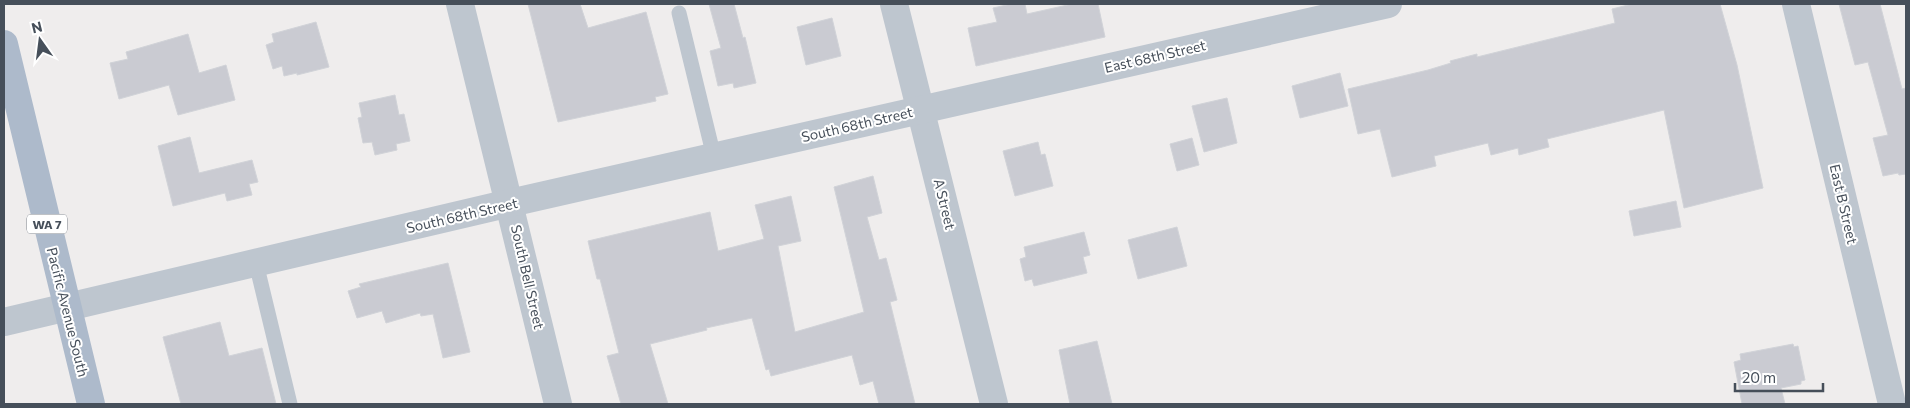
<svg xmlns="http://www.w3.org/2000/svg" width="1910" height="408" viewBox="0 0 1910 408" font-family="Commissioner,sans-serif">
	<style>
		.building { fill: #cacbd2; stroke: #d1d3d8 }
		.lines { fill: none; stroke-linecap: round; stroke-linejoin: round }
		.lane { stroke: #bec6cf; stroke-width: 15 }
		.street { stroke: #bec6cf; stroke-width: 28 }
		.primary { stroke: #adbacb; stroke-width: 28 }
		.labels { text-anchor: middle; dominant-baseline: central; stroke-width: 4; stroke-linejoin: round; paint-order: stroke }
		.shield { fill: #fff; stroke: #7e848c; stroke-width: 1 }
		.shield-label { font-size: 12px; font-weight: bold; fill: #464f5a }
		.street-label { font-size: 14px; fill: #464f5a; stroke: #fff }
	</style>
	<rect width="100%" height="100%" fill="#efeded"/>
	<g class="building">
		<path d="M528,4H580L588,28L646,12L668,94L655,97L656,101L558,122Z"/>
		<path d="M709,4H734L743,38L745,37L756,83L734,88L733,83L718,86L710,51L721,48Z"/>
		<path d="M1011,4H1025L1027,14L1072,4H1098L1105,37L976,66L968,28L997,22L993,8Z"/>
		<path d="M1632,4H1720L1737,65L1763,188L1684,208L1664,110L1547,139L1549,147L1519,155L1518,148L1491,155L1488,143L1434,156L1436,166L1392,177L1380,129L1358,134L1348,89L1428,70L1451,63L1450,61L1477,54V57L1615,23L1612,9Z"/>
		<path d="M1839,4H1880L1902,89L1906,88V174L1899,175L1898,173L1883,176L1873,138L1888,135L1868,62L1855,65Z"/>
		<path d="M832,18L841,56L806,65L797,27Z"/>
		<path d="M316,22L329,67L297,75V73L284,76L282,66L273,69L266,45L274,42L272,34Z"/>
		<path d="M188,34L199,73L226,65L235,100L178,115L169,85L119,99L110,63L128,59L126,52Z"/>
		<path d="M1340,73L1348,106L1300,118L1292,86Z"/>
		<path d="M395,95L399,115L404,114L410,141L396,144L397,150L375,155L372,142L363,143L358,118L362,117L359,103Z"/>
		<path d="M1227,98L1237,143L1204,152L1192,106Z"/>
		<path d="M190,137L199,173L252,160L258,182L249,184L252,195L227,201L225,193L173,206L158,146Z"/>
		<path d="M1192,138L1199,165L1177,171L1170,144Z"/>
		<path d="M1038,142L1041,155L1045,154L1053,186L1015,196L1003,151Z"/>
		<path d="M873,176L882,213L867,217L879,260L886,258L897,300L890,302L915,404H879L873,381L860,385L852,355L771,376L769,369L766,370L752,318L706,328L707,330L650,344L668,404H621L607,356L619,353L600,279H597L588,241L710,212L718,251L764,239L755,205L791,196L801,241L778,246L795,332L864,312L834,187Z"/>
		<path d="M1676,201L1681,227L1634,236L1629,211Z"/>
		<path d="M1177,227L1187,266L1138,279L1128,240Z"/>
		<path d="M1084,232L1090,255L1083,257L1087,273L1034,286L1032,279L1025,281L1020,259L1026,257L1024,247Z"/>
		<path d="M448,263L470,352L443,358L433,314L421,316L420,313L386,323L382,311L357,318L348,291L361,287L359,284Z"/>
		<path d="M220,322L229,356L262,348L276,404H181L163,337Z"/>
		<path d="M1097,341L1112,404H1070L1059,350Z"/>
		<path d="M1793,344L1794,347L1798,346L1805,380L1801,381V384L1781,388L1785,404H1742L1734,362L1741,360L1740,354Z"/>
	</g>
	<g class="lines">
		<g class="lane">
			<path d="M679,13L714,157"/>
			<path d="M256,263L290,404"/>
		</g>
		<g class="street">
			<path d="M460,4L558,404"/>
			<path d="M894,4L994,404"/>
			<path d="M1796,4L1892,404"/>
			<path d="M4,322L510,203L1388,4"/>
		</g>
		<path class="primary" d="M4,44L91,404"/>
	</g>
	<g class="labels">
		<rect class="shield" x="27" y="214.5" width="40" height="19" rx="4"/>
		<g class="shield-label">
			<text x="47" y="224">WA 7</text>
		</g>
		<g class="street-label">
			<text transform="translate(1155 56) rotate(-13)">East 68th Street</text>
			<text transform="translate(857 124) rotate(-13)">South 68th Street</text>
			<text transform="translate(945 204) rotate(76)">A Street</text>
			<text transform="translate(1844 204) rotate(77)">East B Street</text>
			<text transform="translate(462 215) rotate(-13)">South 68th Street</text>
			<text transform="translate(528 277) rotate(77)">South Bell Street</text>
			<text transform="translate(68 312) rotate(76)">Pacific Avenue South</text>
		</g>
	</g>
	<rect width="1910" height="408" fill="none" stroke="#464f5a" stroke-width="10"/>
	<g transform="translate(40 40) rotate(346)" stroke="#ffffff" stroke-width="4" paint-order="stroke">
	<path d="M0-4L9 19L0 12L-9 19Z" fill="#464f5a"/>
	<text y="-8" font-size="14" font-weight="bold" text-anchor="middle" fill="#464f5a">N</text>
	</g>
	<path d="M1735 383v8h88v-8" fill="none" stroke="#464f5a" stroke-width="2.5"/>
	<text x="1742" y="383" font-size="15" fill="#464f5a" stroke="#ffffff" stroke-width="4" paint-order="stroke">20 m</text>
</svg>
